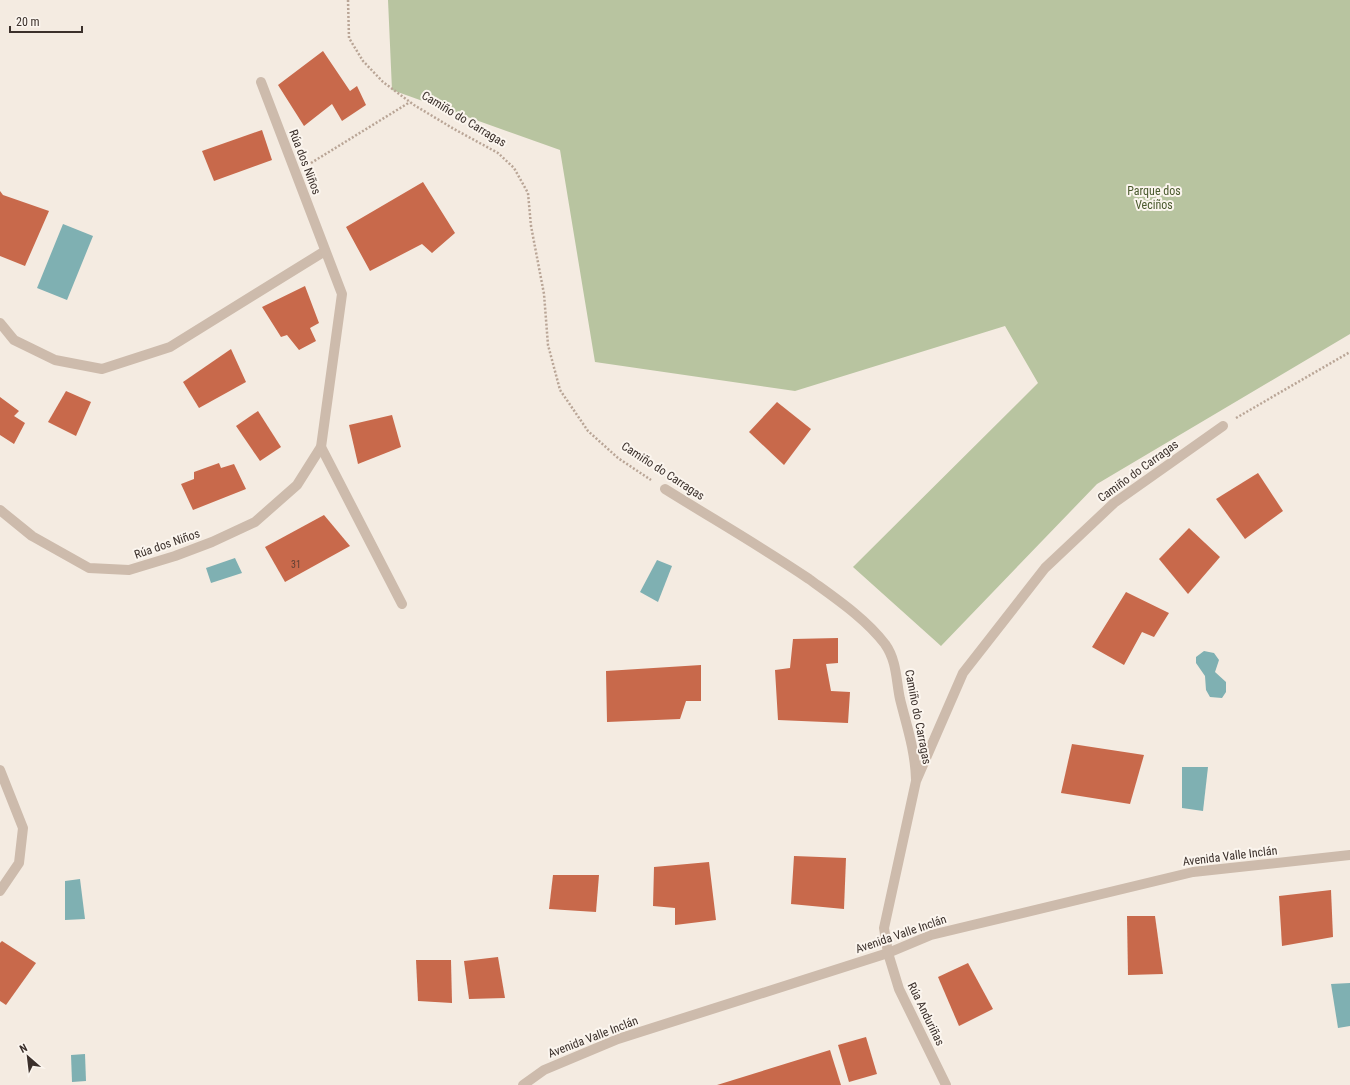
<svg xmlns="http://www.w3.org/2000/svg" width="1350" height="1085" viewBox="0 0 1350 1085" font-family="'Roboto Condensed',sans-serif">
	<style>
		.green { fill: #b8c4a0 }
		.water { fill: #7fb0b2 }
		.building { fill: #c8694b }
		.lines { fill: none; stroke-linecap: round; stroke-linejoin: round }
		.path { stroke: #b9a596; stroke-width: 2.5; stroke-dasharray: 2 2; stroke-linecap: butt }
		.street { stroke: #cdbbac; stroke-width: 10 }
		.labels { text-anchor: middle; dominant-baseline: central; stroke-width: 4; stroke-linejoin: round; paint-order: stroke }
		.number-label { font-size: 10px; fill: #5e3e33 }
		.street-label { font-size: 12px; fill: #3b302b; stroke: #fbf5ee }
		.park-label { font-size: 12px; fill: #4a5a2e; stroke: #fbf5ee }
	</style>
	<rect width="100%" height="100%" fill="#f4ebe1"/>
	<path class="green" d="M388,0H1350V334L1097,484L941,646L853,567L1038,383L1005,326L795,391L595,362L560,150L392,90Z"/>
	<g class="water">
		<path d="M63,224L93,236L67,300L37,288Z"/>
		<path d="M235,558L242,573L211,583L206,568Z"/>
		<path d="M657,560L672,566L658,602L640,592Z"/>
		<path d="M1204,651L1214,653L1219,660L1215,672L1226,682V692L1222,698L1210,697L1206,690L1205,676L1196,663V657Z"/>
		<path d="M1182,767H1208L1203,811L1182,808Z"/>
		<path d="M80,879L85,919L65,920V881Z"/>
		<path d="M1350,983V1026L1338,1028L1331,984Z"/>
		<path d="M85,1054L86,1081L72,1082L71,1055Z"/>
	</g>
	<g class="building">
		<path d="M323,51L350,91L357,86L366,105L342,121L332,104L304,126L278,85Z"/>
		<path d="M262,130L272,160L214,181L202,151Z"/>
		<path d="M423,182L455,233L432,253L422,244L370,271L346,227Z"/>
		<path d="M0,191L3,195L49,211L25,266L0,256Z"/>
		<path d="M305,286L319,323L310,328L316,341L299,350L287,335L281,337L262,307Z"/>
		<path d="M231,349L246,382L199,408L183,382Z"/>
		<path d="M66,391L91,402L76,436L48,422Z"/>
		<path d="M0,397L19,411L14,416L25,423L14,444L0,435Z"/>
		<path d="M777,402L811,429L784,465L749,432Z"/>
		<path d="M258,411L281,447L260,461L236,426Z"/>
		<path d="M392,415L401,447L358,464L349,425Z"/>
		<path d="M219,463L221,468L234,464L246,489L193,510L181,484L194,479V472Z"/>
		<path d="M1258,473L1283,511L1245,539L1216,499Z"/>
		<path d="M324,515L350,546L285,582L265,547Z"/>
		<path d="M1189,528L1220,557L1188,594L1159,559Z"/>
		<path d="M1126,592L1169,613L1154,637L1142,632L1124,665L1092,647Z"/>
		<path d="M838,638V663L826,664L831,691L850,692L848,723L778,720L775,670L790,668L793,639Z"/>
		<path d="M701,665V701H686L680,719L607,722L606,671Z"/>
		<path d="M1072,744L1144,755L1130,804L1061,793Z"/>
		<path d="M794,856L846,858L844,909L791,904Z"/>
		<path d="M709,862L716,920L675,925V908L653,906L654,867Z"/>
		<path d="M553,875H599L596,912L549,909Z"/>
		<path d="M1331,890L1333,937L1282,946L1279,896Z"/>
		<path d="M1127,916H1155L1163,974L1128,975Z"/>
		<path d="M2,941L36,963L6,1005L0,1001V943Z"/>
		<path d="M498,957L505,998L469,999L464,961Z"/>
		<path d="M416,960H451L452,1003L418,1001Z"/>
		<path d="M968,963L993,1009L959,1026L938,977Z"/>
		<path d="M866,1037L877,1074L849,1082L838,1045Z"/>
		<path d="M830,1050L841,1085H717Z"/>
	</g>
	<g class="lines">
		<g class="path">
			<path d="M348,0L349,38L363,61L383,82L414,105L454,129L498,153L514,168L528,193L531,226L544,294L548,345L560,390L588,431L618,458L651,480"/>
			<path d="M311,163L410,102"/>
			<path d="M1236,418L1350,352"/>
		</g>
		<g class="street">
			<path d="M0,323L14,340L55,360L102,369L170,347L325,251"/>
			<path d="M321,447L402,604"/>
			<path d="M665,489C713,519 762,547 809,579C835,598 865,618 885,644C897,661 896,680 900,699C907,727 915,750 916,779"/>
			<path d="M0,510L32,536L89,568L129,570L175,556L212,542L255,522L297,485L321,447L342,294L261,82"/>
			<path d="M0,770L23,828L19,863L0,891"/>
			<path d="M523,1085L544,1070L618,1039L888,953L931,935L1193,872L1350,855"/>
			<path d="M946,1085L899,989L888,953L884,928L916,781L963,673L1045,568L1114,503L1223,426"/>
		</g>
	</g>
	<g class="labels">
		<g class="number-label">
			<text x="296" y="564">31</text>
		</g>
		<g class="street-label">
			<text transform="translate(464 119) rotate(31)">Camiño do Carragas</text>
			<text transform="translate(305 162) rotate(69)">Rúa dos Niños</text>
			<text transform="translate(663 471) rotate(33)">Camiño do Carragas</text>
			<text transform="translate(1138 471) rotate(-36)">Camiño do Carragas</text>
			<text transform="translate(167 544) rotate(-19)">Rúa dos Niños</text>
			<text transform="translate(918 717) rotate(79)">Camiño do Carragas</text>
			<text transform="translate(1230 856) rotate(-7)">Avenida Valle Inclán</text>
			<text transform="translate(901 934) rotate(-19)">Avenida Valle Inclán</text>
			<text transform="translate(926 1014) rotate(64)">Rúa Anduriñas</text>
			<text transform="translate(593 1037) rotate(-21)">Avenida Valle Inclán</text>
		</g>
		<g class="park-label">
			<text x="1154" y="191">Parque dos<tspan x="1154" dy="14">Veciños</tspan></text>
		</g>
	</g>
	<g transform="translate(28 1057) rotate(332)" stroke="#fbf5ee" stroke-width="3" paint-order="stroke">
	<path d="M0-3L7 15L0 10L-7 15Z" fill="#3b302b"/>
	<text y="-6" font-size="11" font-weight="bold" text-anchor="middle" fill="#3b302b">N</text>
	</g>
	<path d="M10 26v6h72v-6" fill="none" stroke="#3b302b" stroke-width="2"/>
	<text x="16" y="26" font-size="12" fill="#3b302b" stroke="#fbf5ee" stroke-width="3" paint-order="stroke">20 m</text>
</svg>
